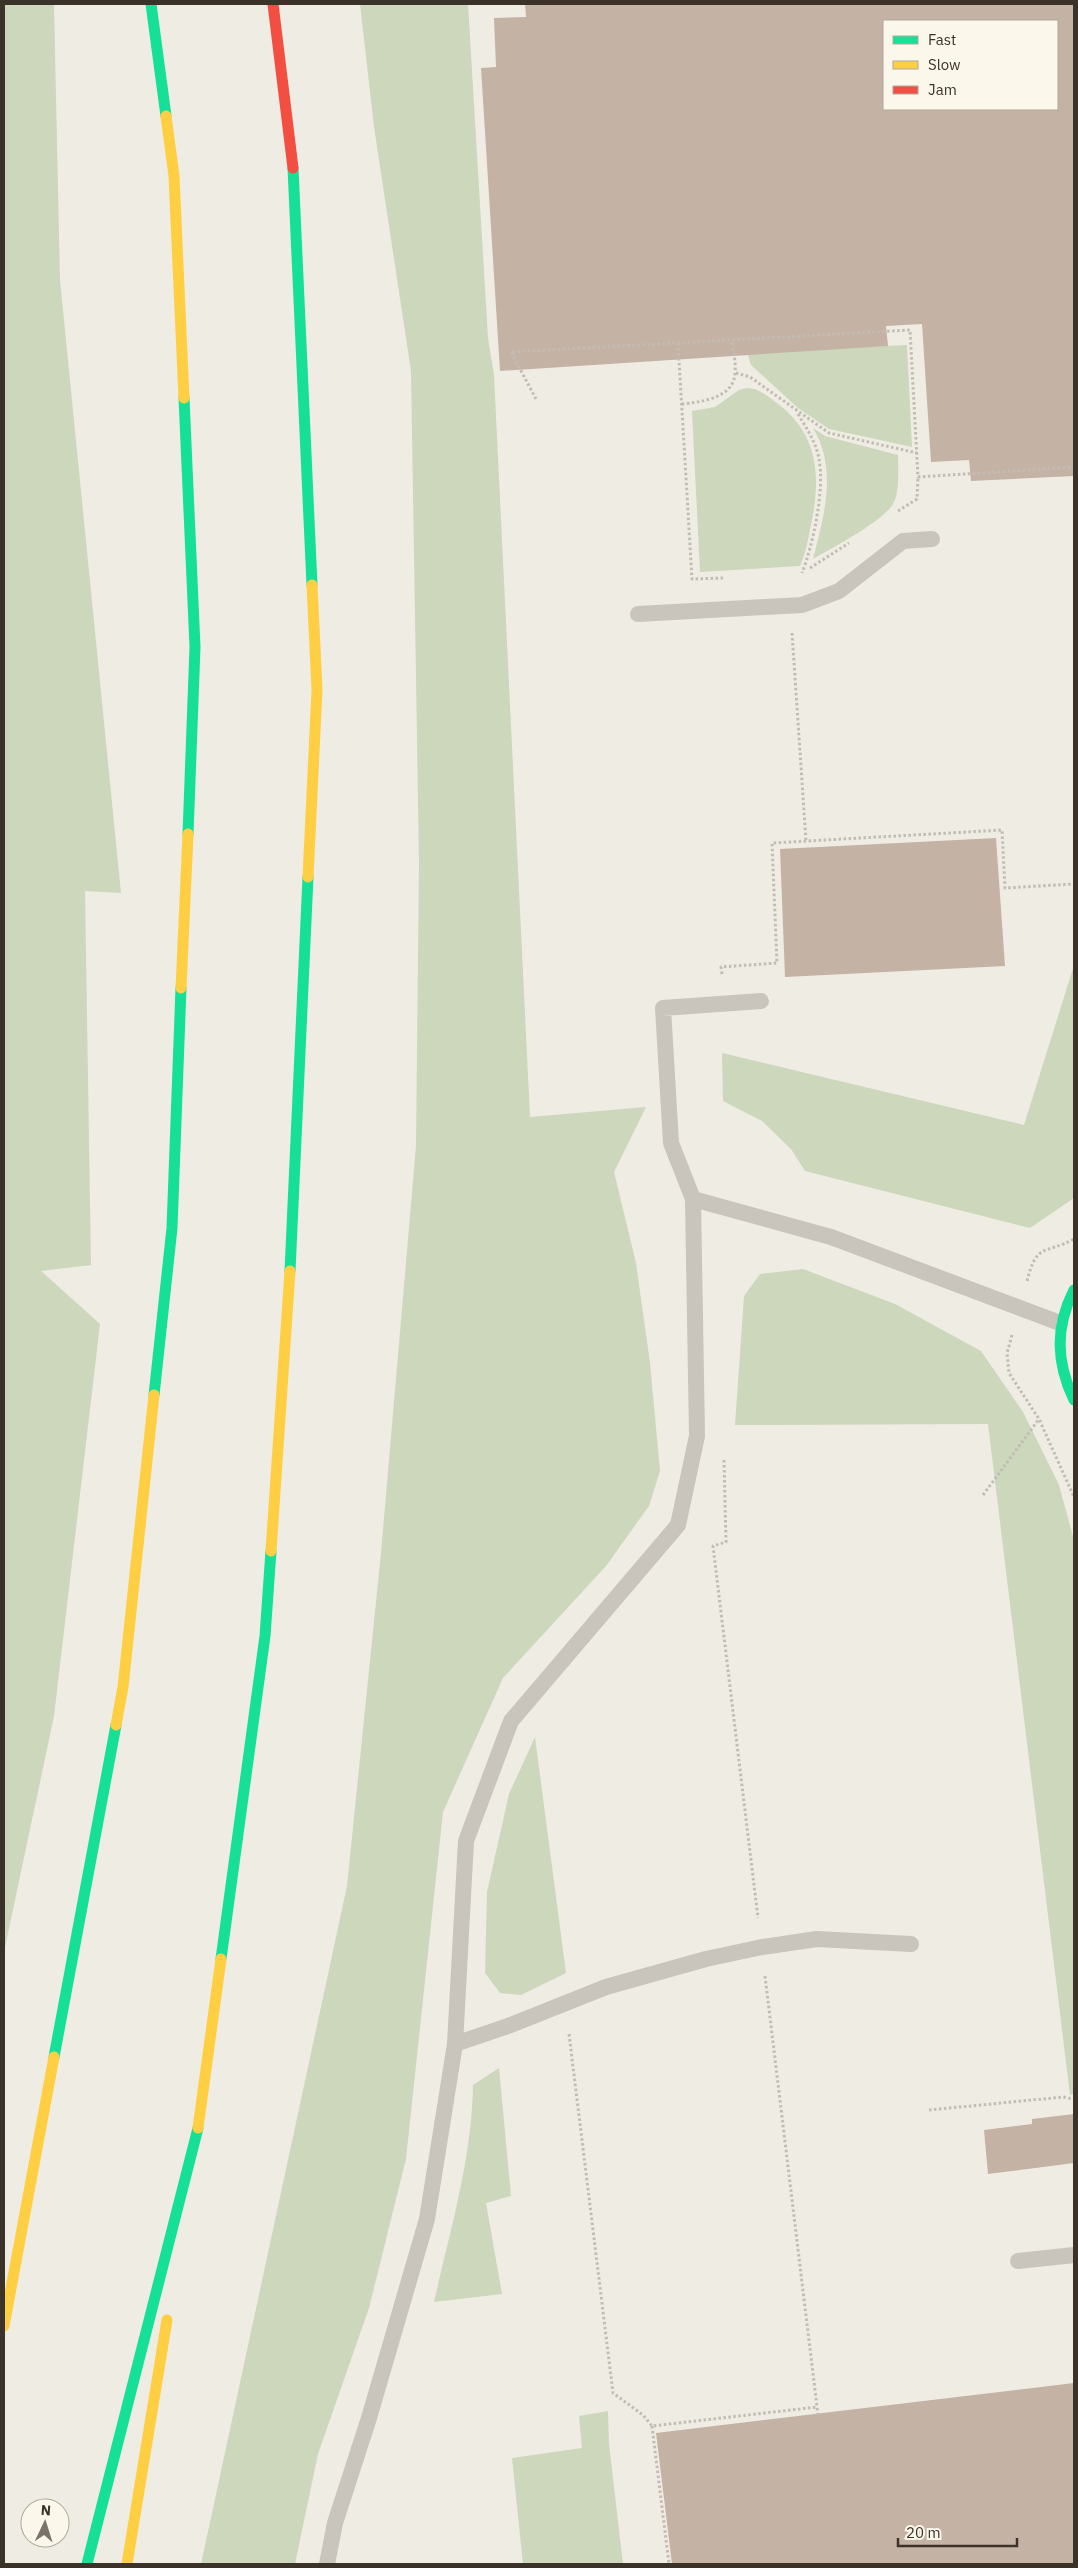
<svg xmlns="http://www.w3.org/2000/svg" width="1078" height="2568" viewBox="0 0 1078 2568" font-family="'IBM Plex Sans',sans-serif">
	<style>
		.green { fill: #ccd7bc }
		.building { fill: #c4b3a4; fill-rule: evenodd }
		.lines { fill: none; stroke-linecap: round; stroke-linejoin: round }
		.path { stroke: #c2bcb4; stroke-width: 3; stroke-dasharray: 2.5 2.5; stroke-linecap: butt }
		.lane { stroke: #c9c4bc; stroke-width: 16 }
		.fast { stroke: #16e098; stroke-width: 11 }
		.slow { stroke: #ffcf43; stroke-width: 11 }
		.jam { stroke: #f24e42; stroke-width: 11 }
	</style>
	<rect width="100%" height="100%" fill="#efece3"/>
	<g class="green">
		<path d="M4,4H54L60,280L121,893L85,891L91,1265L41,1271L100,1324L54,1716L4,1952Z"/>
		<path d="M360,4H468L488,338L494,375L530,1117L646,1107L614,1172L636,1263L650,1363L660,1471L649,1506L606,1566L503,1678L443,1812L406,2159L369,2308L318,2454L295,2564H201L347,1886L381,1553L416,1146L419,862L411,371L374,127Z"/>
		<path d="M907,345L912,447L829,429L798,408L751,365L747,352Z"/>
		<path d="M747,388C759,388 767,396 777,403C819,435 821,476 811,525C808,539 806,553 800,566L700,572L692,411L715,407L739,390Z"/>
		<path d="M813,428L825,436L898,455C898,469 900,491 893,504C882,522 832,548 813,559C824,516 838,469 813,428Z"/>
		<path d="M1074,965V1198L1030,1228L805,1171L791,1149L762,1121L723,1101L722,1053L1024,1125Z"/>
		<path d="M803,1269L895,1304L981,1351L1023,1412L1059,1485L1074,1540V2094L1070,2095L988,1424L735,1425L744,1296L760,1274Z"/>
		<path d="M535,1737L566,1973L521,1995L500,1993L485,1973L487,1892L509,1794Z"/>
		<path d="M499,2068L511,2196L486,2203L502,2294L434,2302C450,2231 472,2158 473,2085Z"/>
		<path d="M608,2411L609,2444L623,2564H523L512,2458L582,2448L579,2416Z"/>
	</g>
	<g class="building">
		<path d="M525,4H1074V476L971,481L969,460L931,462L922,324L886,326L888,346L500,371L481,68L496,67L494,18L526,17ZM884,21H1057V109H884Z"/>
		<path d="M996,838L1005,966L785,977L780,849Z"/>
		<path d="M1074,2114V2163L988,2174L984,2130L1032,2124V2119Z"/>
		<path d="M1074,2383V2564H672L656,2433Z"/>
	</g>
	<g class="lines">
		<g class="path">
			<path d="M678,343L692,579L723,578"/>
			<path d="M736,373L750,377L829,433L917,453"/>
			<path d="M536,399L511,352L910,330L918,477L1074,467"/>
			<path d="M682,404C701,402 735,398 735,372C736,361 733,350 732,340"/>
			<path d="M798,414C807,429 816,442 819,459C825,489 813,545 802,573"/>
			<path d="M898,511L917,499L918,477"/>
			<path d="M810,568L849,543"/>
			<path d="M792,633L806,841"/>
			<path d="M722,974L721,967L777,963L772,843L1002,830L1005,888L1074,884"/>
			<path d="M1027,1281C1037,1242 1044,1255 1074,1239"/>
			<path d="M1012,1335L1007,1353L1009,1373L1039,1419L1074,1497"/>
			<path d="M724,1460L726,1542L713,1546L758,1918"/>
			<path d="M983,1495L1039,1419"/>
			<path d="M765,1976L818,2415"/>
			<path d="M569,2034L613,2393L643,2415L652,2426L817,2407"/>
			<path d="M929,2110L1063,2097L1074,2099"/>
			<path d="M652,2426L669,2564"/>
		</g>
		<g class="lane">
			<path d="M638,614L802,605L839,591L903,541L932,539"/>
			<path d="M693,1199L831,1237L1060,1323"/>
			<path d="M455,2044L508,2026L606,1987L706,1959L762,1947L817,1939L911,1944"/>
			<path d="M1018,2261L1074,2255"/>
			<path d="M327,2564L335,2523L369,2418L427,2219L455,2044L466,1841L511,1721L678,1525L697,1436L693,1199L671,1143L663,1008L761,1001"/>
		</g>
		<g class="fast">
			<path d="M151,4L166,116"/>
			<path d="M293,168L312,585"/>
			<path d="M184,398L195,647L188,834"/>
			<path d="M290,1271L308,877"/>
			<path d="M1074,1290C1055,1327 1056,1362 1074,1400"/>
			<path d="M154,1395L172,1228L181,988"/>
			<path d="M221,1959L265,1636L271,1551"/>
			<path d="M54,2057L116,1725"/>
			<path d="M87,2564L198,2128"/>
		</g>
		<g class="slow">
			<path d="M166,116L174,176L184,398"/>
			<path d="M308,877L317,690L312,585"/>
			<path d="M181,988L188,834"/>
			<path d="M271,1551L290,1271"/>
			<path d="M116,1725L123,1687L154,1395"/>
			<path d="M198,2128L221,1959"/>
			<path d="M4,2326L54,2057"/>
			<path d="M127,2564L167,2320"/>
		</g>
		<path class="jam" d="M273,4L293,168"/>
	</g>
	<rect width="1078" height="2568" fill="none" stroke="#3b3229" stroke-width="10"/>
	<rect x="883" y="20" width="175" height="90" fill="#fbf7eb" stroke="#aea89d"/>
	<rect x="893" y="36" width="25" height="8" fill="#16e098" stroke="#aea89d"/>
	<text x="928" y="45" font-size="15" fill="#3b3229">Fast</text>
	<rect x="893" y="61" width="25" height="8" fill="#ffcf43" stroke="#aea89d"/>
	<text x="928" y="70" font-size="15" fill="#3b3229">Slow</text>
	<rect x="893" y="86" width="25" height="8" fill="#f24e42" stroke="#aea89d"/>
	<text x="928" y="95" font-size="15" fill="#3b3229">Jam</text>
	<g transform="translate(45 2523) rotate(4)"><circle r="24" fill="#fbf7eb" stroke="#aea89d"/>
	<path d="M0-4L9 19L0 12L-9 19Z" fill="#7a736a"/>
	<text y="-8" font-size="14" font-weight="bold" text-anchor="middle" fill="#3b3229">N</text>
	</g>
	<path d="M898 2538v8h119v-8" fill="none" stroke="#3b3229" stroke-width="2.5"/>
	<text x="906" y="2538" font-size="15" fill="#3b3229" stroke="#fbf7eb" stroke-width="4" paint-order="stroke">20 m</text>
</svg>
